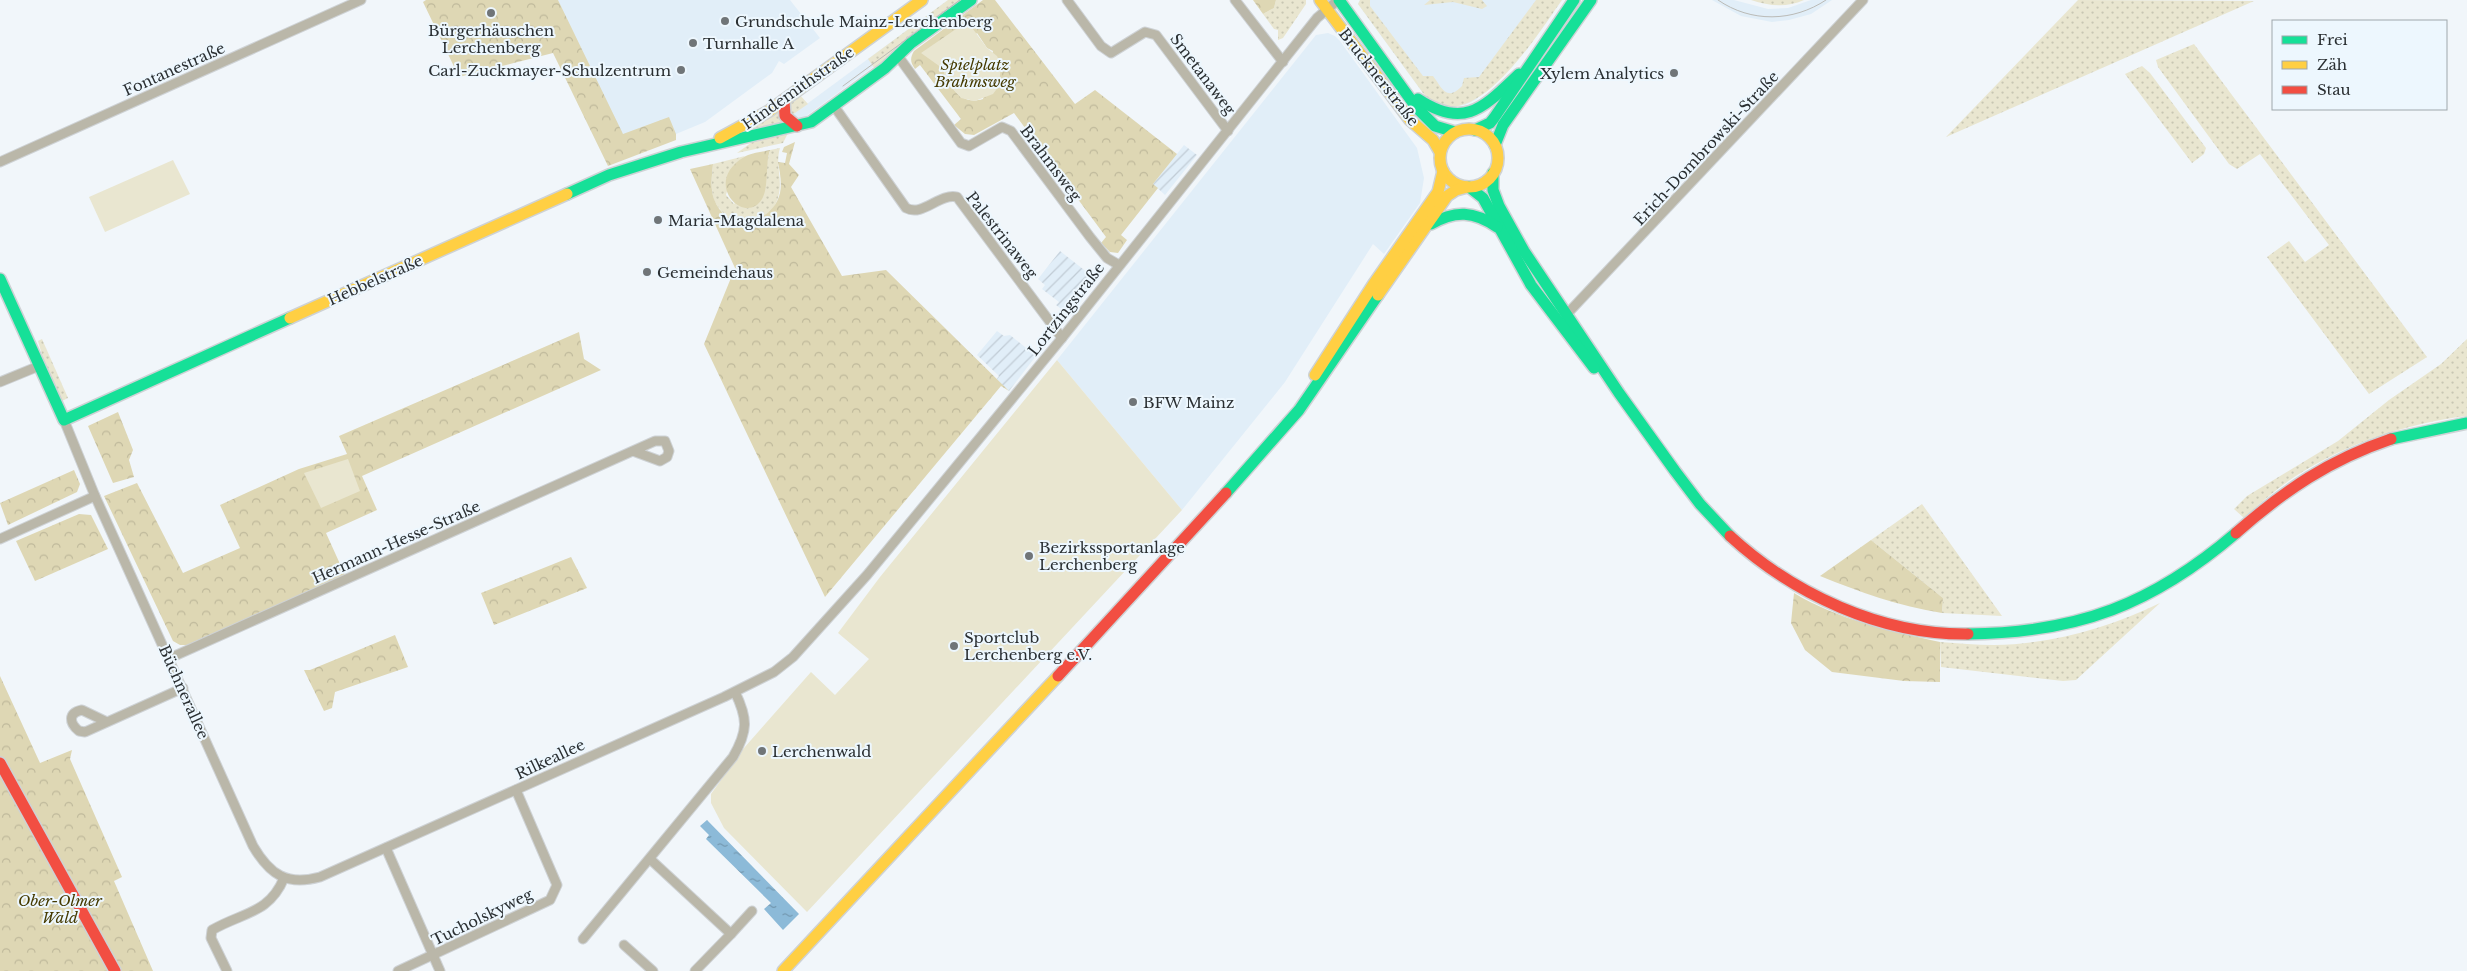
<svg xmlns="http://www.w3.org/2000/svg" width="2467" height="971" viewBox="0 0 2467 971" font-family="'Libre Baskerville',serif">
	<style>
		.built { fill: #e1eef8 }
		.industrial { fill: url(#industrial-furrows) }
		.grass { fill: url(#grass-dots) }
		.forest { fill: url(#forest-crowns); fill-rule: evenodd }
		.park { fill: #e9e6d0 }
		.water { fill: url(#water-ripples) }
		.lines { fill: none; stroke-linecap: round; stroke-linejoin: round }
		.street-casing { stroke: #ced2d5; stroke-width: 11 }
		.fast-casing { stroke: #ced2d5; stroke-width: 14 }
		.slow-casing { stroke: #ced2d5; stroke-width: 14 }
		.jam-casing { stroke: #ced2d5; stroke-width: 14 }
		.street { stroke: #bab7a9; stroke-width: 9 }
		.fast { stroke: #16e098; stroke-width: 11 }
		.slow { stroke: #ffcf43; stroke-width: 11 }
		.jam { stroke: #f24e42; stroke-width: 11 }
		.tram { stroke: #babab6; stroke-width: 1 }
		.poi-dot { fill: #707578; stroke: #edf7fe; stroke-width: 2 }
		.labels { text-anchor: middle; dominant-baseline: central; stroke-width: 4; stroke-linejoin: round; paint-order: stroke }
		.poi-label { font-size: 15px; fill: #2a2f32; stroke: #edf7fe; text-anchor: start }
		.park-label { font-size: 15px; font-style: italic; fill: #453a00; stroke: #edf7fe }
		.street-label { font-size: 15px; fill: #2a2f32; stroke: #edf7fe }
	</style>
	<defs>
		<pattern id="industrial-furrows" width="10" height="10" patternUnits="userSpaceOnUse" patternTransform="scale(1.25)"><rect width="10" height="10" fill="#e1eef8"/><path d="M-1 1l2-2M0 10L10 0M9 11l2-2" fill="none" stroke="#c1ccd5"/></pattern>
		<pattern id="grass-dots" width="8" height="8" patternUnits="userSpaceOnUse" patternTransform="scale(1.25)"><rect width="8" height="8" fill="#e9e6d0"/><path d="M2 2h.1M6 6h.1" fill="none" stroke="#c8c6b3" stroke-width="1.8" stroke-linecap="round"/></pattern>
		<pattern id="forest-crowns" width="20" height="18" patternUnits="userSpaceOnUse" patternTransform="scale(1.25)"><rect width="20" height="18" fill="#ded7b4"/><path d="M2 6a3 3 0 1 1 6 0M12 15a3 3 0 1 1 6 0" fill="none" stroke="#bfb99b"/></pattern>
		<pattern id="water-ripples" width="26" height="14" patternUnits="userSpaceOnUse" patternTransform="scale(1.25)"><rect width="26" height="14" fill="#8cbad8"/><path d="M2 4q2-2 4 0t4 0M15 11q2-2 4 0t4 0" fill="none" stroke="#7398b0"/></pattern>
	</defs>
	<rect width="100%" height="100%" fill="#f1f6fa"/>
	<g class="built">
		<path d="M558,0H790L820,38L784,64L779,61L772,73L705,122L676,134L657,127L620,144Z"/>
		<path d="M948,0L873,67L802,119L792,115Z"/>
		<path d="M1360,0H1554L1477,99L1465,105L1451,107L1434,102L1423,93L1358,4Z"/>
		<path d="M1712,0H1734L1768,9L1788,8L1811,0H1832L1811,14L1789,20L1772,22L1741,16Z"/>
		<path d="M1328,33L1335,36L1340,41L1417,148L1424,178L1420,203L1384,254L1373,244L1285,382L1182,510L1057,360L1316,35Z"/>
	</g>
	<g class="industrial">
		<path d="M1184,145L1197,155L1165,195L1153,184Z"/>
		<path d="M1060,251L1097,280L1069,315L1056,305L1059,302L1042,289L1045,285L1038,279Z"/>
		<path d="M997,331L1004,336L1010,335L1036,356L1009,391L996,380L999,376L977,355Z"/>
	</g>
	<g class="grass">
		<path d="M948,0H964L875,69L868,59Z"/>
		<path d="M1276,0H1306V4L1283,38L1278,40V30L1274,29L1263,14L1274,8Z"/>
		<path d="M1360,0H1370V6L1423,76H1433C1441,86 1446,103 1462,86L1464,78L1479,77L1536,0H1562C1539,32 1470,146 1423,93L1358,4Z"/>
		<path d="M1430,0H1482L1487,6L1482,9L1453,2L1424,5Z"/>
		<path d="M1751,0H1804C1786,8 1769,6 1751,0Z"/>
		<path d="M2078,0L2254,1L1946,137Z"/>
		<path d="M2194,44L2427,357L2369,394L2267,257L2289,241L2305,262L2329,245L2260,154L2237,169L2229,164L2158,67L2156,60Z"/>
		<path d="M2142,66L2150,73L2206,148L2204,154L2192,163L2125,74Z"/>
		<path d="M799,94L808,104L792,115L790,103Z"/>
		<path d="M778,111L782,122L776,126L743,132Z"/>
		<path d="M788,133L783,143L737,153L755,140Z"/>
		<path d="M780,148C774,168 786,183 775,205C762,230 727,226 715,202C710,191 712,176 713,164L745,156L734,165L726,195L734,204L765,172L770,150Z"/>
		<path d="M42,339L68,398L62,401L47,372L38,341Z"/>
		<path d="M2467,339V416C2401,424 2332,448 2279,488C2267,497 2255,508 2244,518L2234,509L2247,496L2338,441L2389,400L2441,364Z"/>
		<path d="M1922,504L2002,616L1942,613L1943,598L1871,540Z"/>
		<path d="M2160,603L2076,680L2063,681L1941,667L1940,642C1958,643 1976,645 1994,645C2051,644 2109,628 2160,603Z"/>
	</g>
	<g class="forest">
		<path d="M426,0H558L623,134L669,117L676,134V140L608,166L553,53L459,77L423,2Z"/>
		<path d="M983,0H995L1075,104L1095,90L1177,154L1153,184L1158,188L1121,235L1127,240L1118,253L1110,252L1101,243L1106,237L1014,113L974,135L965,134L954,125L961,119L920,65L915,69C910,62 910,58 914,51ZM977,33L987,48L993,51L983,99C960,106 951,87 942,68Z"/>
		<path d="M1253,0H1276L1274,8L1263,14Z"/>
		<path d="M795,142L789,164L799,175L791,187L842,276L886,270L1009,391L1001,386L825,597L704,344L735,268L690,169L713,164C712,175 710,188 714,199C726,233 772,226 780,193C782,183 780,173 778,162L785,163L787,153L782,152L784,147Z"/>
		<path d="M770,150C765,165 769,188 762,199C745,227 701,183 744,157C750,153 762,152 770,150Z"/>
		<path d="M579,332L584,359L601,370L362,476L377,510L326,533L345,575L189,645H180L173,641L104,496L137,483L183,573L240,548L220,505L299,469L347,454L339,436Z"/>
		<path d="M118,412L133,450L129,460L134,477L113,483L88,426Z"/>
		<path d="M74,470L80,484L77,492L8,525L0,503Z"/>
		<path d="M79,514L91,515L108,549L35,581L16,541Z"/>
		<path d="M1871,540L1943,598L1942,613C1898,606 1860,592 1820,576Z"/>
		<path d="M571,557L587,588L494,625L481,593Z"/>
		<path d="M1794,593C1839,620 1890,631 1940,642V682L1904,681L1832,672L1805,650L1791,623Z"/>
		<path d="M395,635L408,667L335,692L332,708L324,711L304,670H310Z"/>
		<path d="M0,676L40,763L72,750L70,759L122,877L114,881L153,971H0Z"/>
	</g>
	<g class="park">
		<path d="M970,25L987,48L997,56L1001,65L999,86L993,94L975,101L961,98L950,86L942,68L921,53L956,29Z"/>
		<path d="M173,160L190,194L105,232L89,197Z"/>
		<path d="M1057,360L1182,510L807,912L724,828L711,803V794L744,748L811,672L835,695L869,659L838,633L880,577Z"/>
		<path d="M348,459L360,491L321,508L304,473Z"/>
	</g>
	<path class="water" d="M707,820L799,914L783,930L764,909L771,903L706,839L709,835L700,826Z"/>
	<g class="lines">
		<defs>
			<g id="street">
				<path d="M1067,0L1101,46L1111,53L1145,32L1156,35L1228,131"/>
				<path d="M1235,0L1283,62"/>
				<path d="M898,56L961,143L969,146L1002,127L1011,131L1090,237L1107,258L1119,265"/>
				<path d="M834,106L906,208C923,217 939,193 957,197L1062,338"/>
				<path d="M0,162L361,0"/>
				<path d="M1567,314L1863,0"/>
				<path d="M0,382L39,366"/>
				<path d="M64,420L95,496L253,846C270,875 287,886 320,877L724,697L774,672L793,657L867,575L1062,338L1317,18L1338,0"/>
				<path d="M0,539L95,496"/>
				<path d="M170,658L655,441H665L669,451L667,457L660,461L633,451"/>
				<path d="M107,722L82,710C68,713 69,723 79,731L85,732L183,688"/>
				<path d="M386,848L440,971"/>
				<path d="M650,859L731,934L695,971"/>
				<path d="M731,934L752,911"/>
				<path d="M583,939L733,757C748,731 748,719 735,692"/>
				<path d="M624,945L653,971"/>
				<path d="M227,971L211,938L212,930C243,912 269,914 284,878"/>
				<path d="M398,971L550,900L557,885L516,790"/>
			</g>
			<g id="fast">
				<path d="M1339,0L1416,107L1435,126L1455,132"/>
				<path d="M1418,99C1465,130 1484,107 1519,74"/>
				<path d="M1475,130L1490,123L1494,118L1574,0"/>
				<path d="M1495,145L1503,125L1591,0"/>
				<path d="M1493,173V190L1499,206L1524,251L1619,393L1675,471L1700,504L1730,536"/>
				<path d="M1469,187L1483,198L1531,285L1594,368"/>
				<path d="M567,194L609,175L681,152L811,122L885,68L911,43L971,0"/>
				<path d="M1431,224C1455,210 1474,211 1497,227"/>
				<path d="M0,279L64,420L290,318"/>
				<path d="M2391,439L2467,423"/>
				<path d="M1226,493L1299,410L1378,295"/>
				<path d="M1968,634C2078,633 2153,604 2236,533"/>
			</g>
			<g id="slow">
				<path d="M1320,0L1410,120L1433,140L1440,152"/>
				<circle cx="1469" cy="158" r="29"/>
				<path d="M720,138L769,111L922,0"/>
				<path d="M1378,295L1447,196L1456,190L1467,187"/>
				<path d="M290,318L567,194"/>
				<path d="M1315,375L1373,285L1438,192L1443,171"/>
				<path d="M783,971L1058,676"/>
			</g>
			<g id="jam">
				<path d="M784,100L785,116L797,126"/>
				<path d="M2236,533C2285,490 2329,460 2391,439"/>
				<path d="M1730,536C1793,594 1881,635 1968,634"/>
				<path d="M1058,676L1226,493"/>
				<path d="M0,763L115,971"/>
			</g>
		</defs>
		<use href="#street" class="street-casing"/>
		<use href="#fast" class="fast-casing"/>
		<use href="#slow" class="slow-casing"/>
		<use href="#jam" class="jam-casing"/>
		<use href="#street" class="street"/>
		<use href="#fast" class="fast"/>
		<use href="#slow" class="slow"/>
		<use href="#jam" class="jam"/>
		<g class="tram">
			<path d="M1718,0C1751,23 1793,22 1826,0"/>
			<path d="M843,86L960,0"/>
		</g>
	</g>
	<g class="poi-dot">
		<circle cx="491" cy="13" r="5"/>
		<circle cx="725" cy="21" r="5"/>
		<circle cx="693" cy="43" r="5"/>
		<circle cx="681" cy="70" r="5"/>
		<circle cx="1674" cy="73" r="5"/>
		<circle cx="658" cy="220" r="5"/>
		<circle cx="647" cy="272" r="5"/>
		<circle cx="1133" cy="402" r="5"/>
		<circle cx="1029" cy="556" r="5"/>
		<circle cx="954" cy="646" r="5"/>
		<circle cx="762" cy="751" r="5"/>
	</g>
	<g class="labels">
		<g class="poi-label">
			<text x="735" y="21">Grundschule Mainz-Lerchenberg</text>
			<text x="491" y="30" text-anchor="middle">Bürgerhäuschen<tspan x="491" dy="17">Lerchenberg</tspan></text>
			<text x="703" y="43">Turnhalle A</text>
			<text x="671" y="70" text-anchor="end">Carl-Zuckmayer-Schulzentrum</text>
			<text x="1664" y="73" text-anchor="end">Xylem Analytics</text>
			<text x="668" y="220">Maria-Magdalena</text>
			<text x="657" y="272">Gemeindehaus</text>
			<text x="1143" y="402">BFW Mainz</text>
			<text x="1039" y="547">Bezirkssportanlage<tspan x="1039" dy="17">Lerchenberg</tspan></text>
			<text x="964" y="637">Sportclub<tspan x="964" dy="17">Lerchenberg e.V.</tspan></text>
			<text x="772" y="751">Lerchenwald</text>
		</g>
		<g class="park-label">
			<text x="975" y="64">Spielplatz<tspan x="975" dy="17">Brahmsweg</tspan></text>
			<text x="60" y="900">Ober-Olmer<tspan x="60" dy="17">Wald</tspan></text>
		</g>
		<g class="street-label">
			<text transform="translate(174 69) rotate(-24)">Fontanestraße</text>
			<text transform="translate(1203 74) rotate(53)">Smetanaweg</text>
			<text transform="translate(1379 77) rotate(52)">Brucknerstraße</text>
			<text transform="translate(798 88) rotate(-35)">Hindemithstraße</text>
			<text transform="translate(1706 148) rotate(-47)">Erich-Dombrowski-Straße</text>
			<text transform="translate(1051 163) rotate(53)">Brahmsweg</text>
			<text transform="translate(1002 235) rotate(52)">Palestrinaweg</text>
			<text transform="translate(375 280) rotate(-24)">Hebbelstraße</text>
			<text transform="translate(1066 309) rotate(-52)">Lortzingstraße</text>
			<text transform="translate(396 542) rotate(-24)">Hermann-Hesse-Straße</text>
			<text transform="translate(184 692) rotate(66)">Büchnerallee</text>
			<text transform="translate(550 759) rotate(-25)">Rilkeallee</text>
			<text transform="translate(482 917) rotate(-26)">Tucholskyweg</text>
		</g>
	</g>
	<rect x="2272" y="20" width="175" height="90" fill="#edf7fe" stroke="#9fa7ac"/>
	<rect x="2282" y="36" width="25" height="8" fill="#16e098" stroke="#9fa7ac"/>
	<text x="2317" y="45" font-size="15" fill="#2a2f32">Frei</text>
	<rect x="2282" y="61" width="25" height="8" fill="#ffcf43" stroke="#9fa7ac"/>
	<text x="2317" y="70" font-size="15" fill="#2a2f32">Zäh</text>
	<rect x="2282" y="86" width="25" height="8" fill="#f24e42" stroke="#9fa7ac"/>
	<text x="2317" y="95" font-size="15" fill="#2a2f32">Stau</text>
</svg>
